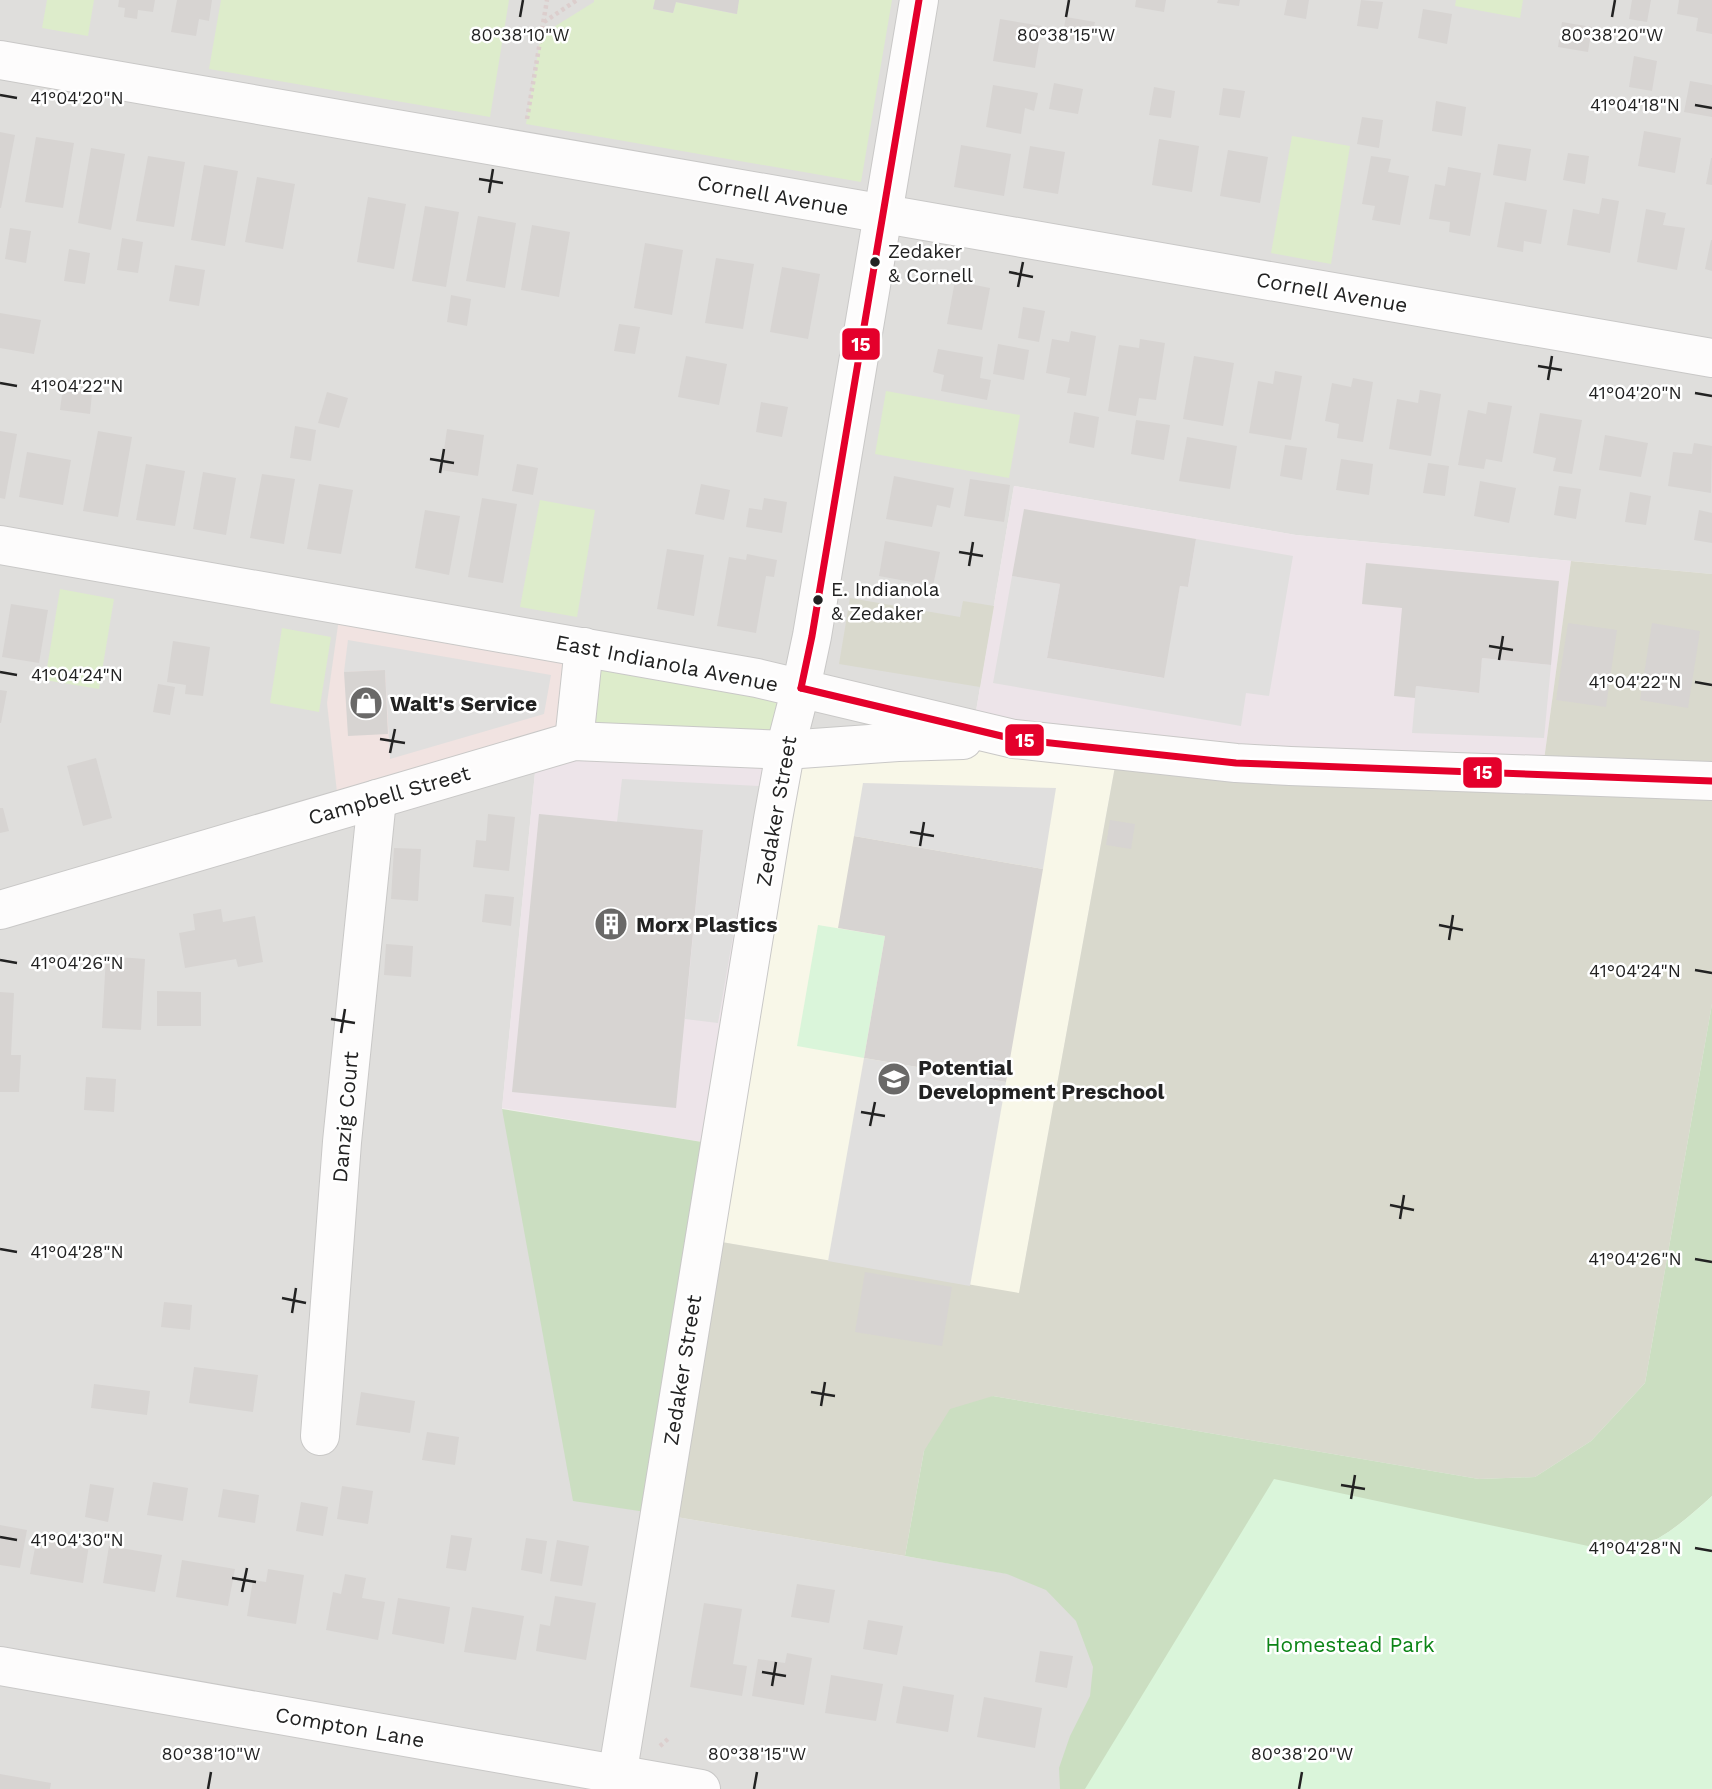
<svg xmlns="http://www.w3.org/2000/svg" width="1712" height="1789" viewBox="0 0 1712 1789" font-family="'Work Sans',sans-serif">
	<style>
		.residential { fill: #dfdedc }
		.commercial { fill: #f1e3e1 }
		.industrial { fill: #ede4e9 }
		.education { fill: #f8f7e8 }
		.construction { fill: #d9d9cd }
		.grass { fill: #ddeccb }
		.forest { fill: #cbdec1 }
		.park { fill: #daf5da }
		.parking { fill: #e0dfde }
		.building { fill: #d7d4d2 }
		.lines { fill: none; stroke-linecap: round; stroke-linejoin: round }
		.minor-casing { stroke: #c9c8c7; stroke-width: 40 }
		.path { stroke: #dccecd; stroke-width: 4.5; stroke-dasharray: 3.5 3.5; stroke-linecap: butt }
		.minor { stroke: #fdfcfc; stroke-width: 38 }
		.bus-1-casing { stroke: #fff; stroke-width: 12 }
		.bus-1 { stroke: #e4002b; stroke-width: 7 }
		.ticks { fill: none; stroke: #222; stroke-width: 2.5 }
		.bus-dot { fill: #222; stroke: #fff; stroke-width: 2.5 }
		.labels { text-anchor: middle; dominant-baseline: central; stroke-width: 5; stroke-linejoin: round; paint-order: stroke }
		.bus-label { font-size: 19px; fill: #222; stroke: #fff; text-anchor: start }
		.street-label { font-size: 21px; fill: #222; stroke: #fff }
		.poi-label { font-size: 21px; font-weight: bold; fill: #222; stroke: #fff; text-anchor: start }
		.park-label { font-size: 21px; fill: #0c8416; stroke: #fff }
		.ticks-label { font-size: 18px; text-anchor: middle; fill: #222; stroke: #fff; stroke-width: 5; stroke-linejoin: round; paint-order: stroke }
		.line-badge { stroke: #fff; stroke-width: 2.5 }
		.badge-label { font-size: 19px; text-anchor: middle; font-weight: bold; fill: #fff }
	</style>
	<rect width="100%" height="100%" fill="#f0eeeb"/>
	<path class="residential" d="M0,0H1712V574L1296,535L1014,486L973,729L537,752L502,1109L659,1514L1197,1606L1085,1789H0Z"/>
	<path class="commercial" d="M341,604L584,647L574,741L339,810L327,703Z"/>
	<g class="industrial">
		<path d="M1014,486L1296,535L1571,561L1542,775L973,729Z"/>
		<path d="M786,750L720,1145L502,1108L537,752Z"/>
	</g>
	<path class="education" d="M786,750H1118L1019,1294L704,1239Z"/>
	<g class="construction">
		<path d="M1571,561L1712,574V1004L1645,1383L1591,1441L1535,1477L1479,1479L993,1396L924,1451L905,1556L659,1514L704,1239L1019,1293L1118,750L1542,775Z"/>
		<path d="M850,598L960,617L963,601L994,606L980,687L839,664Z"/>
	</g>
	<g class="grass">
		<path d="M47,0H94L88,36L42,28Z"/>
		<path d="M221,0H509L490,117L209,69Z"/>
		<path d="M594,0H655L653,9L673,13L676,2L736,14L739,0H892L861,182L526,124L541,35L594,2Z"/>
		<path d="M1456,0H1523L1520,18L1455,6Z"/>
		<path d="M1292,136L1350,146L1331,264L1271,253Z"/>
		<path d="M886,391L1020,415L1009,478L875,454Z"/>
		<path d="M540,500L595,510L577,617L520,607Z"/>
		<path d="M60,589L114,599L99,689L45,680Z"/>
		<path d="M282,628L331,637L319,712L270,703Z"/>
		<path d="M584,647L801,688L787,742L574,741Z"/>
	</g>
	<g class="forest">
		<path d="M1712,1004V1496C1692,1514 1664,1540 1638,1547C1631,1549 1623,1550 1616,1552L1155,1789H1060L1059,1768L1070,1736L1090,1696L1093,1667L1076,1621L1046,1590L1007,1574L905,1556L924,1451L950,1409L993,1396L1479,1479L1535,1477L1591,1441L1645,1383Z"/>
		<path d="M502,1109L720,1145L659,1514L573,1501Z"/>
	</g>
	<g class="park">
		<path d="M818,925L885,936L864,1058L797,1046Z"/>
		<path d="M1274,1479L1616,1552C1623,1550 1631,1549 1638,1547C1664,1540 1692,1514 1712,1496V1789H1085Z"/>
	</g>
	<g class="parking">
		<path d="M1196,539L1293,556L1269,696L1246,693L1241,726L993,683L1012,576L1060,584L1047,658L1163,678L1180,586L1188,587Z"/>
		<path d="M348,640L551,675L544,714L390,759L385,670L344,672Z"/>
		<path d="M1482,658L1551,665L1544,738L1412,733L1416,686L1478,693Z"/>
		<path d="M622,779L759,786L718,1023L685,1019L703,830L617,822Z"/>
		<path d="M863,783L1056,788L1043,869L854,836Z"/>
		<path d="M864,1058L1006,1082L970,1286L828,1261Z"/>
	</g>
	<g class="building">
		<path d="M119,0H155L153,12L138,10L137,19L124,17L125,8L118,7Z"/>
		<path d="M177,0H212L209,21L199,19L196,36L171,32Z"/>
		<path d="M655,0H739L737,14L676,2L673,13L653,9Z"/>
		<path d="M1136,0H1166L1164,12L1135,7Z"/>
		<path d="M1218,0H1240L1239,6L1217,3Z"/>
		<path d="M1287,0H1309L1306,19L1284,15Z"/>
		<path d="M1361,0L1383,2L1378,29L1357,26Z"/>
		<path d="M1632,0H1651L1647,22L1629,19Z"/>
		<path d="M1679,0H1712V34L1696,31L1698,18L1677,14Z"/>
		<path d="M1423,9L1452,14L1447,44L1418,38Z"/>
		<path d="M1066,17L1095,22L1090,43L1062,38Z"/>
		<path d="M1000,19L1042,26L1035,68L993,61Z"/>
		<path d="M1562,22L1592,27L1588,52L1558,47Z"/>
		<path d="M1634,56L1657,61L1652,91L1629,87Z"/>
		<path d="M1690,81L1712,85V117L1684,112Z"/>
		<path d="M1054,83L1083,89L1078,114L1049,109Z"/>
		<path d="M993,85L1038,93L1034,111L1025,108L1021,134L986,127Z"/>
		<path d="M1154,87L1175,91L1171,118L1149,115Z"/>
		<path d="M1223,88L1245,91L1240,118L1219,115Z"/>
		<path d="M1436,101L1466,107L1462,136L1432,131Z"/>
		<path d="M1362,117L1383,120L1379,148L1357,144Z"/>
		<path d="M1644,131L1681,138L1675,173L1638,166Z"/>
		<path d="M0,132L15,135L1,208H0Z"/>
		<path d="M36,137L74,143L63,208L25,202Z"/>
		<path d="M1159,139L1199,146L1192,192L1152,185Z"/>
		<path d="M1498,144L1531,149L1526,181L1493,175Z"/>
		<path d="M961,145L1011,154L1004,196L954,187Z"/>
		<path d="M1030,146L1065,152L1058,194L1023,188Z"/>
		<path d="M91,148L125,154L111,230L78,223Z"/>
		<path d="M1228,150L1268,157L1260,203L1220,196Z"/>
		<path d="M1568,153L1589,156L1585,184L1563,180Z"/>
		<path d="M148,156L185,162L174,227L136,221Z"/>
		<path d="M1371,156L1391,159L1388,172L1409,176L1400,225L1372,220L1375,206L1362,204Z"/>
		<path d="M1711,158H1712V185L1706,184Z"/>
		<path d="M204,165L238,171L225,246L191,240Z"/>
		<path d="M1448,167L1481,173L1470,236L1449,232L1450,222L1429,219L1435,184L1445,186Z"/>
		<path d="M257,177L295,184L283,249L245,242Z"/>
		<path d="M368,197L406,204L394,269L357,262Z"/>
		<path d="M1602,198L1619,201L1610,253L1567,245L1573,209L1599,214Z"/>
		<path d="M1505,202L1547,210L1541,244L1524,241L1523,252L1497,247Z"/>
		<path d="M425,206L459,212L446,287L412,281Z"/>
		<path d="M1646,209L1666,213L1663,225L1685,228L1677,270L1637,262Z"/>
		<path d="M478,216L516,223L505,288L466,281Z"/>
		<path d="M532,225L570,232L559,297L521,290Z"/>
		<path d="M10,228L31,231L26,263L5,259Z"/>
		<path d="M122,238L143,242L138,273L117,270Z"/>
		<path d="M1711,240H1712V271L1705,269Z"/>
		<path d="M645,243L683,250L672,315L634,308Z"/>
		<path d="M69,249L90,253L85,284L64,281Z"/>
		<path d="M716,258L754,264L743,329L705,323Z"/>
		<path d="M175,265L205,270L199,306L169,301Z"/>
		<path d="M782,267L820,274L808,339L770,332Z"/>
		<path d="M955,281L990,288L982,330L947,324Z"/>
		<path d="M451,295L471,299L467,326L447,322Z"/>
		<path d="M1023,307L1045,311L1039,342L1018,338Z"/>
		<path d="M0,313L41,320L34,354L0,348Z"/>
		<path d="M619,324L640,327L635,354L614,351Z"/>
		<path d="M1071,331L1096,336L1086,396L1067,393L1070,378L1046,373L1052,339L1069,342Z"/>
		<path d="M1140,339L1165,343L1156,400L1139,398L1136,416L1108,411L1119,345L1139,348Z"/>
		<path d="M998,344L1029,350L1024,380L993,374Z"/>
		<path d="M938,349L983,357L980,378L991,380L987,400L941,391L944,375L933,372Z"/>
		<path d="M686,356L727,364L719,405L678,397Z"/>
		<path d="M1194,356L1234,363L1223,426L1183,419Z"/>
		<path d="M1275,371L1302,376L1291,440L1249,433L1258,381L1273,384Z"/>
		<path d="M1353,378L1373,382L1363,442L1337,438L1339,424L1325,421L1332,383L1351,387Z"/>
		<path d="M64,379L93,383L90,414L60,410Z"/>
		<path d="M1420,390L1441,394L1431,456L1389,449L1397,399L1418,403Z"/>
		<path d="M327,392L348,398L339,428L318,423Z"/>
		<path d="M761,402L788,407L782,437L756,432Z"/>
		<path d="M1488,402L1512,406L1502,462L1486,459L1484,469L1458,465L1468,410L1486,414Z"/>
		<path d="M1074,412L1099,417L1094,448L1069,443Z"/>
		<path d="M1540,413L1582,420L1572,474L1553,471L1556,458L1533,453Z"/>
		<path d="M1136,420L1170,425L1164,460L1131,454Z"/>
		<path d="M295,426L316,430L311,461L290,458Z"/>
		<path d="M447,429L484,435L478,476L441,470Z"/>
		<path d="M0,431L17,434L5,499L0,498Z"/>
		<path d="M98,431L132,437L118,517L83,511Z"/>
		<path d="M1605,435L1648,443L1641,477L1599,470Z"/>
		<path d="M1187,437L1237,446L1230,489L1179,481Z"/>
		<path d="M1694,443L1712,446L1711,493L1668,486L1673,452L1692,454Z"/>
		<path d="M1285,445L1307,448L1302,480L1280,476Z"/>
		<path d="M27,452L71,460L63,505L19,497Z"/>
		<path d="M1341,459L1373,464L1369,495L1336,490Z"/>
		<path d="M1428,463L1449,466L1445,496L1423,493Z"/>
		<path d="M146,464L185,471L175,526L136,520Z"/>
		<path d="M517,464L538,468L533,495L512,491Z"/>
		<path d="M203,472L236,478L226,535L193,529Z"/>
		<path d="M262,474L295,479L284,544L250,538Z"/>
		<path d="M894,476L954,488L950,508L937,505L932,527L886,519Z"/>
		<path d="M970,479L1010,485L1004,522L964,516Z"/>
		<path d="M1480,481L1516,488L1509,523L1474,516Z"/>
		<path d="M319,484L353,490L341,554L307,549Z"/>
		<path d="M701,484L730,490L724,520L695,514Z"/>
		<path d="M1559,486L1581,489L1576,519L1554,515Z"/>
		<path d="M1630,492L1651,496L1646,525L1625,522Z"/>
		<path d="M482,498L517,504L503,583L468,577Z"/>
		<path d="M764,498L787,502L782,533L746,527L749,508L762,510Z"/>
		<path d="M1024,509L1196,539L1188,587L1180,586L1164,678L1047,658L1060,584L1012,576Z"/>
		<path d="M425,510L460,516L449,575L415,568Z"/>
		<path d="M1699,510L1712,513V543L1694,540Z"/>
		<path d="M885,541L940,552L933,586L879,576Z"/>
		<path d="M667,549L704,555L694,616L657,609Z"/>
		<path d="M747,554L777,560L774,577L766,576L756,633L717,626L729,557L746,560Z"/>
		<path d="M1366,563L1559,581L1551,665L1482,658L1479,693L1416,686L1415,698L1394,696L1402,608L1362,604Z"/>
		<path d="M11,604L48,610L39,663L2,657Z"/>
		<path d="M1568,623L1617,630L1606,707L1556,700Z"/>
		<path d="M1652,623L1700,631L1688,708L1640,700Z"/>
		<path d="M173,641L210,647L203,696L185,694L186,685L167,682Z"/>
		<path d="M385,670L388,734L348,736L344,672Z"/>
		<path d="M158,684L175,687L170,715L153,712Z"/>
		<path d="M0,690L7,691L1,723H0Z"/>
		<path d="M96,758L112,818L83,826L67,766Z"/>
		<path d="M0,808H3L9,831L0,833Z"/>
		<path d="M488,814L515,817L509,871L473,867L476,840L486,841Z"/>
		<path d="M539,814L703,830L676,1108L512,1092Z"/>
		<path d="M1110,820L1135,824L1131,849L1106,845Z"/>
		<path d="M854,836L1043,869L1006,1082L864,1058L885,936L838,928Z"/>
		<path d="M394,848L421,849L418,901L391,899Z"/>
		<path d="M485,894L514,897L511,926L482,922Z"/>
		<path d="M221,909L223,922L255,916L263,962L238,967L236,959L185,968L179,933L195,930L193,914Z"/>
		<path d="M386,944L413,946L411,977L384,975Z"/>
		<path d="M106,956L145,959L141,1030L102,1028Z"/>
		<path d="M157,991L201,992V1026H157Z"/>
		<path d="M0,992L14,993L11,1055H21L19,1092H0Z"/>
		<path d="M86,1077L116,1079L114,1112L84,1110Z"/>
		<path d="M865,1272L952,1287L942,1346L855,1332Z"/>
		<path d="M164,1302L192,1305L190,1330L161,1327Z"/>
		<path d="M194,1367L258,1375L253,1412L189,1403Z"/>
		<path d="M94,1384L150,1391L147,1415L91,1408Z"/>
		<path d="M361,1392L415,1401L410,1433L356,1425Z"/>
		<path d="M427,1432L459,1437L455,1465L422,1460Z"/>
		<path d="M153,1482L188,1488L183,1521L147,1515Z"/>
		<path d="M90,1484L114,1488L108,1522L85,1517Z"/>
		<path d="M342,1486L373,1491L368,1524L337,1519Z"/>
		<path d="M223,1489L259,1495L255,1523L218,1517Z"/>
		<path d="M301,1502L328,1507L323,1536L296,1531Z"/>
		<path d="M0,1525L27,1530L20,1568L0,1565Z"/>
		<path d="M451,1535L472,1538L466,1571L446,1568Z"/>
		<path d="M37,1537L89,1545L83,1583L30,1574Z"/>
		<path d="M526,1538L547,1541L542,1574L521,1570Z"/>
		<path d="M557,1540L589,1546L582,1586L550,1581Z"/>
		<path d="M109,1546L162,1555L155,1592L103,1583Z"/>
		<path d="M182,1560L235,1569L228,1606L176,1597Z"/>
		<path d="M268,1569L304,1575L296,1624L247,1616L253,1580L266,1582Z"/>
		<path d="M345,1574L366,1578L362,1598L385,1602L378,1640L326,1630L333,1592L341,1594Z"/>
		<path d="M797,1584L835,1590L829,1623L791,1617Z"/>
		<path d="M555,1596L596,1603L586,1660L536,1651L540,1624L550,1626Z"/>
		<path d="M398,1598L450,1607L444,1644L392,1634Z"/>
		<path d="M704,1603L742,1609L733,1664L747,1666L742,1696L690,1687Z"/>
		<path d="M472,1607L524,1616L516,1660L464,1652Z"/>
		<path d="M868,1620L903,1626L897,1655L863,1649Z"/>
		<path d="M1040,1651L1073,1656L1067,1688L1035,1682Z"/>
		<path d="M787,1653L812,1658L804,1705L752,1696L758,1659L785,1663Z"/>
		<path d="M831,1675L883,1684L876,1721L825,1713Z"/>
		<path d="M903,1686L954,1695L948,1732L896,1723Z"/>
		<path d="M984,1697L1042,1708L1035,1748L977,1737Z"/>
		<path d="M0,1774L51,1783L50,1789H0Z"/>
	</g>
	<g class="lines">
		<defs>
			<g id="minor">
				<path d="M0,60L1712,358"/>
				<path d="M0,545L757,678L1014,739L1236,763L1290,766L1712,781"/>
				<path d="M574,741L584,647"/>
				<path d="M0,910L574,741L786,750L898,742L963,740"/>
				<path d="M320,1436L342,1142L377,799"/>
				<path d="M0,1666L701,1789"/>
				<path d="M615,1789L773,819L787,742L801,688L812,636L919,0"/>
			</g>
		</defs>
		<use href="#minor" class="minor-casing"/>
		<g class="path">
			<path d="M544,22L577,0"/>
			<path d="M527,119L547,0"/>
			<path d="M660,1746L668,1739"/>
		</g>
		<use href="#minor" class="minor"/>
		<defs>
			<g id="bus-1">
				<path d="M801,688L1014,739L1236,763L1712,781"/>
				<path d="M801,688L812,636L919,0"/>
			</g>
		</defs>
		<use href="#bus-1" class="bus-1-casing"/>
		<use href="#bus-1" class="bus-1"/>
	</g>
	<path class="ticks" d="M520,17L523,0M1066,17L1069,0M1612,17L1615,0M0,95L17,98M1695,105L1712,108M479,179L503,183M489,193L493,169M1009,272L1033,277M1018,287L1023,262M1538,366L1562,370M1548,380L1552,356M0,383L17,386M1695,393L1712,396M430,459L454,463M440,473L444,449M959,552L983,556M969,566L973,542M1489,646L1513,650M1499,660L1503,636M0,672L17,675M1695,682L1712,685M380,739L405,743M390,753L395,729M910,832L934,836M920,846L924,822M1439,925L1463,930M1449,940L1453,915M0,960L17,963M1695,970L1712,973M331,1019L355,1023M341,1033L345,1009M861,1112L885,1116M870,1126L875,1102M1390,1205L1414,1210M1400,1219L1404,1195M0,1249L17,1252M1695,1259L1712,1262M282,1298L306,1303M292,1313L296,1288M811,1392L835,1396M821,1406L825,1382M1341,1485L1365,1489M1351,1499L1355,1475M0,1537L17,1540M1695,1548L1712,1551M232,1578L256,1582M242,1592L247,1568M762,1672L786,1676M772,1686L776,1662M208,1789L211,1772M754,1789L757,1772M1299,1789L1302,1772"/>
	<defs>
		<symbol id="shop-disc" viewBox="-11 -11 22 22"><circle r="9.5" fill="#6a6968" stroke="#fff"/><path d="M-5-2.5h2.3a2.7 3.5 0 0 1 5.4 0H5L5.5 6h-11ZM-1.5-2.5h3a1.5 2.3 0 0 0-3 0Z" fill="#fff"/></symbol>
		<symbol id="building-disc" viewBox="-11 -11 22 22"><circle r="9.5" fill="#6a6968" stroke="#fff"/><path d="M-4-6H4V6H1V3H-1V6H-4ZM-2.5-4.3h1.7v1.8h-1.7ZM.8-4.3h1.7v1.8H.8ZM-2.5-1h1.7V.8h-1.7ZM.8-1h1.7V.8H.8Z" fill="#fff"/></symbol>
		<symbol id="school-disc" viewBox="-11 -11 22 22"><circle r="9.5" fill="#6a6968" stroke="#fff"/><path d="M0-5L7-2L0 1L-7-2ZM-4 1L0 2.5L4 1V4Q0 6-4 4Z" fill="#fff"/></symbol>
	</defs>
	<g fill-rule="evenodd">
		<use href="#shop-disc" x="347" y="684" width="38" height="38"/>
		<use href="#building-disc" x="592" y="905" width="38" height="38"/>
		<use href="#school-disc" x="875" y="1060" width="38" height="38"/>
	</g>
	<g class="bus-dot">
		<circle cx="875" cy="262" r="6"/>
		<circle cx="818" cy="600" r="6"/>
	</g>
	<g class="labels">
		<g class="bus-label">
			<text x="888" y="251">Zedaker<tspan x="888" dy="24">&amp; Cornell</tspan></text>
			<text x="831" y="589">E. Indianola<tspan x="831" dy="24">&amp; Zedaker</tspan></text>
		</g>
		<g class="street-label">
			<text transform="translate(773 195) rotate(10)">Cornell Avenue</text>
			<text transform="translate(1332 292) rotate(10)">Cornell Avenue</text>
			<text transform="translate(667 663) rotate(11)">East Indianola Avenue</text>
			<text transform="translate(389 795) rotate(-16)">Campbell Street</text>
			<text transform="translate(776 811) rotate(-80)">Zedaker Street</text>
			<text transform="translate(345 1117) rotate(-85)">Danzig Court</text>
			<text transform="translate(682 1370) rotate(-81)">Zedaker Street</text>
			<text transform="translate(350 1727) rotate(10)">Compton Lane</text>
		</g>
		<g class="poi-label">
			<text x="390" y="703">Walt's Service</text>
			<text x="636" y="924">Morx Plastics</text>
			<text x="918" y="1067">Potential<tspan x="918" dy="24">Development Preschool</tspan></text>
		</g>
		<g class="park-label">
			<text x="1350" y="1644">Homestead Park</text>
		</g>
	</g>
	<g class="ticks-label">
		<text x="520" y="41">80°38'10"W</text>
		<text x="1066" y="41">80°38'15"W</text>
		<text x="1612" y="41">80°38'20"W</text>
		<text x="77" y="104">41°04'20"N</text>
		<text x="1635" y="111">41°04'18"N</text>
		<text x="77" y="392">41°04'22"N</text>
		<text x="1635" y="399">41°04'20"N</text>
		<text x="77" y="681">41°04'24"N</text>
		<text x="1635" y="688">41°04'22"N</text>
		<text x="77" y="969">41°04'26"N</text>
		<text x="1635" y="977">41°04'24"N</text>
		<text x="77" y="1258">41°04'28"N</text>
		<text x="1635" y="1265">41°04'26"N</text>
		<text x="77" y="1546">41°04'30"N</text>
		<text x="1635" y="1554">41°04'28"N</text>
		<text x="211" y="1760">80°38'10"W</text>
		<text x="757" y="1760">80°38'15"W</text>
		<text x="1302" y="1760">80°38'20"W</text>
	</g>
	<g class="line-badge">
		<rect x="841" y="327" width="40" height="34" rx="7" fill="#e4002b"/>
		<rect x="1004" y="723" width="41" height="34" rx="7" fill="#e4002b"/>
		<rect x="1462" y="756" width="41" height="33" rx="7" fill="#e4002b"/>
	</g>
	<g class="badge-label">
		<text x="861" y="351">15</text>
		<text x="1025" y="747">15</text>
		<text x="1483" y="779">15</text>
	</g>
</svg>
